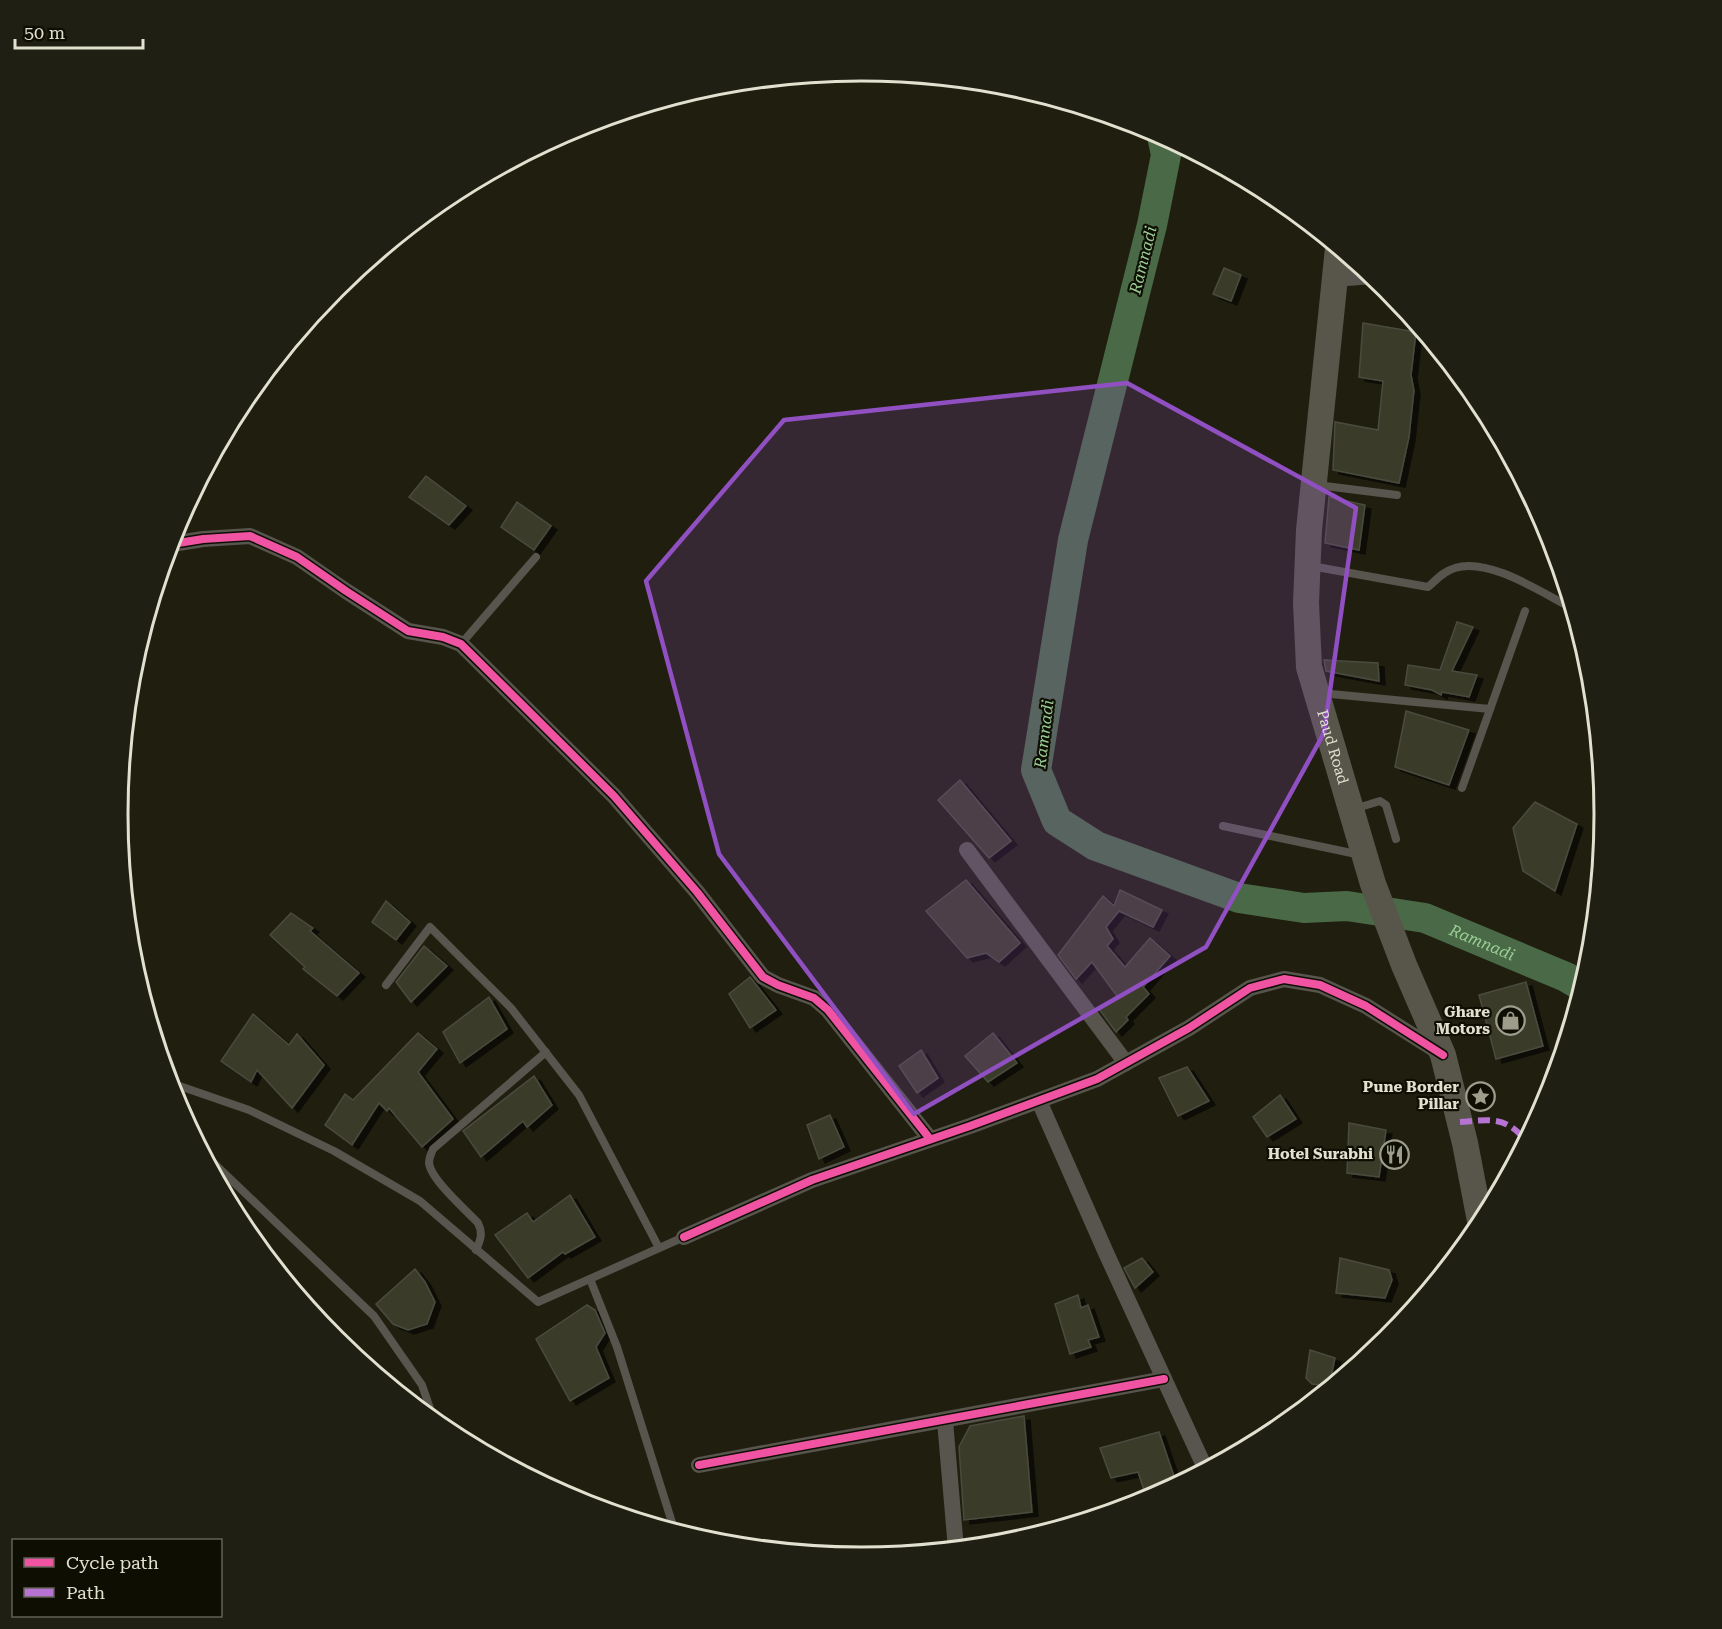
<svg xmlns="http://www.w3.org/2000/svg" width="1722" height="1629" viewBox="0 0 1722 1629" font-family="'Roboto Serif',serif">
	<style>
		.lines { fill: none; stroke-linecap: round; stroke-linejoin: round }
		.river { stroke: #4a6947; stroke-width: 30 }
		.building { fill: #3a3b2c; stroke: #4a4b3e; stroke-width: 1.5; filter: url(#shadow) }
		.lane { stroke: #57554d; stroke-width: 8 }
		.street { stroke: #57554d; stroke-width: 16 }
		.primary { stroke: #58554a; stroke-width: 26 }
		.quiet { stroke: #b673d3; stroke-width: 6; stroke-dasharray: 12 6; stroke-linecap: butt }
		.cycleway-casing { stroke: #0f0e03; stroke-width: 11 }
		.cycleway { stroke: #f153a3; stroke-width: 8 }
		.marked { fill: #9050c2; fill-opacity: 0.2; stroke: #9050c2; stroke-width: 4.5; stroke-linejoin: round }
		.labels { text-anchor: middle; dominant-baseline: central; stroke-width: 4.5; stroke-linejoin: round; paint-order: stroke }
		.street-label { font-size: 15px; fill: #e2e1d0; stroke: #0f0e03 }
		.poi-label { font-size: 15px; font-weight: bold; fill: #e2e1d0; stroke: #0f0e03; text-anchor: end }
		.water-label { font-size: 16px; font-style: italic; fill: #99cf97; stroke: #0f0e03 }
		.rim { fill: none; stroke: #e2e1d0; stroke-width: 3 }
	</style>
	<defs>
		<filter id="shadow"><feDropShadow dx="6" dy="4" stdDeviation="0" flood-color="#0009"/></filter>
	</defs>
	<rect width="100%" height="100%" fill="#201f0f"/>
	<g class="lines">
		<path class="river" id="s1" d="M1162,136L1166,155L1152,225L1073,540L1036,770L1057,821L1096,846L1239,898L1304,908L1347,906L1425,918L1566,977L1583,987"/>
	</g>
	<g class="building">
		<path d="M1224,268L1241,275L1231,301L1213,294Z"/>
		<path d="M1363,323L1416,332L1411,375L1414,391L1413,399L1409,437L1399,483L1333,470L1335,422L1378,430L1383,381L1359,377Z"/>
		<path d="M426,476L466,506L449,525L409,497Z"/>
		<path d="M1329,497L1365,505L1359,550L1325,543Z"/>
		<path d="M517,502L551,526L534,550L501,527Z"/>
		<path d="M1457,622L1473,627L1452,671L1477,675L1469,697L1442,692L1441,695L1432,690L1405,685L1408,665L1440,670Z"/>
		<path d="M1324,660L1378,663L1379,681L1326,671Z"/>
		<path d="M1406,711L1469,730L1449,785L1395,767Z"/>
		<path d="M960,780L1011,841L989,858L938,800Z"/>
		<path d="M1535,802L1577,824L1555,891L1523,871L1513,828Z"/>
		<path d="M966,880L1020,943L999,962L986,953L967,958L926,911Z"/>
		<path d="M1120,890L1162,910L1153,927L1119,911L1106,927L1113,939L1107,946L1125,967L1150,938L1170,956L1143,987L1149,994L1126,1017L1128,1020L1116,1032L1099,1009L1117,996L1092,962L1076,979L1058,955L1103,896L1114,906Z"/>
		<path d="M386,901L410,922L396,940L372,922Z"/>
		<path d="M291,913L313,928L310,931L359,973L337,996L303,969L305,967L270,935Z"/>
		<path d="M424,946L447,966L411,1002L396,982Z"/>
		<path d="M750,977L776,1010L750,1028L729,994Z"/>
		<path d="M1526,982L1543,1046L1496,1059L1479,995Z"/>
		<path d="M489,997L507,1029L460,1063L443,1032Z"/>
		<path d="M253,1014L289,1045L297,1034L324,1065L292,1108L257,1070L251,1082L221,1061Z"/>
		<path d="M418,1033L437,1049L418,1072L453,1119L422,1147L389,1108L387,1111L379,1103L352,1145L325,1125L345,1094L353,1100Z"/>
		<path d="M993,1033L1017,1063L988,1082L965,1056Z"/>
		<path d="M921,1050L938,1078L917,1093L899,1066Z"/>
		<path d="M1187,1067L1209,1101L1178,1116L1159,1078Z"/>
		<path d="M534,1076L552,1105L527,1127L523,1121L481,1157L463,1131Z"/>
		<path d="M1280,1095L1296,1119L1267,1137L1253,1117Z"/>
		<path d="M830,1115L844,1147L819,1159L807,1125Z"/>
		<path d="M1349,1123L1386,1130L1379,1177L1347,1173Z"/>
		<path d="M570,1195L595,1237L565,1254L563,1252L528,1278L495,1235L527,1213L533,1222Z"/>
		<path d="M1142,1258L1153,1272L1135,1288L1124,1268Z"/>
		<path d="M1340,1258L1389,1270L1392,1280L1385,1298L1336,1293Z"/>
		<path d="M415,1269L425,1282L435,1302L427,1324L408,1330L393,1324L376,1304Z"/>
		<path d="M1078,1295L1081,1308L1088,1305L1099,1337L1088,1340L1091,1347L1070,1354L1055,1304Z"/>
		<path d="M587,1305L595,1310L605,1333L596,1347L609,1378L570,1401L536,1339Z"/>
		<path d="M1310,1350L1335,1358L1329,1386L1312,1384L1306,1378Z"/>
		<path d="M1024,1416L1032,1512L964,1520L959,1447L970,1426Z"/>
		<path d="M1159,1432L1177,1485L1147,1499L1138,1472L1111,1478L1100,1448Z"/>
	</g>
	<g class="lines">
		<g class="lane">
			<path d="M1317,485L1397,495"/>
			<path d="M1311,566L1428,587C1436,580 1444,571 1455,568C1489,557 1542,593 1572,608"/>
			<path d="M461,644L536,557"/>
			<path d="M1320,693L1490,709"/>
			<path d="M1462,788L1525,611"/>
			<path d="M1354,809L1380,801L1386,805L1396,839"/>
			<path d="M1223,826L1361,855"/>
			<path d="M386,985L430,927L511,1008L579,1095L659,1248"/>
			<path d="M168,1082L249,1110L334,1151L420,1201L538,1302L684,1237"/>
			<path d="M178,1086L198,1144"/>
			<path d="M202,1152L374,1316L422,1385L435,1423"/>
			<path d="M476,1250C481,1239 483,1233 478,1223C466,1210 431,1180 429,1163C429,1158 431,1154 433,1149L546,1052"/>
			<path d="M590,1279L617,1347L675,1532"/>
		</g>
		<g class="street">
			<path d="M1335,279L1372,276"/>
			<path d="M169,547L172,544L203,539L250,536L297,557L346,591L408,631L443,637L461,644L614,796L697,892L763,977L778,985L814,998L828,1010L930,1139"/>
			<path d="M967,850L1126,1063"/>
			<path d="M1039,1101L1107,1255L1206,1470"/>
			<path d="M684,1237L812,1180L970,1126L1097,1079L1189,1028L1250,988L1284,979L1320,985L1366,1006L1442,1054"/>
			<path d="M945,1421L956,1549"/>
			<path d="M699,1465L1164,1379"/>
		</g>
		<path class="primary" id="s2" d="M1338,248L1309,530L1306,603L1309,667L1373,884L1404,965L1443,1055L1465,1143L1481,1226"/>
		<path class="quiet" d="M1460,1122C1490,1120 1505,1115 1526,1141"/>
		<defs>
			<g id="cycleway">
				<path d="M169,547L172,544L203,539L250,536L297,557L346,591L408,631L443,637L461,644L614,796L697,892L763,977L778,985L814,998L828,1010L930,1139"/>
				<path d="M684,1237L812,1180L970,1126L1097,1079L1189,1028L1250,988L1284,979L1320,985L1366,1006L1443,1055"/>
				<path d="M699,1465L1164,1379"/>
			</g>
		</defs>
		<use href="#cycleway" class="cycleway-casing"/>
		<use href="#cycleway" class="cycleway"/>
	</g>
	<path class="marked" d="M1127,383L1356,508L1324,733L1206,947L914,1114L719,854L646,581L784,420Z"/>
	<defs>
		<symbol id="shop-ring" viewBox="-11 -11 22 22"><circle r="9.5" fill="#0f0e03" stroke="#9e9d8c" stroke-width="1.5"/><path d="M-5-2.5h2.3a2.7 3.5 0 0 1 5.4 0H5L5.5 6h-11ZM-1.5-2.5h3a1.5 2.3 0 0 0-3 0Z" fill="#9e9d8c"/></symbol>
		<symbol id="sight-ring" viewBox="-11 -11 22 22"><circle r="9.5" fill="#0f0e03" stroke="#9e9d8c" stroke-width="1.5"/><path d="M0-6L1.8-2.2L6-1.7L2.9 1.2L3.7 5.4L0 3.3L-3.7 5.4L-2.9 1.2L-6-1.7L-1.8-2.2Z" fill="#9e9d8c"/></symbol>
		<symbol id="restaurant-ring" viewBox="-11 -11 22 22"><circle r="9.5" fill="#0f0e03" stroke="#9e9d8c" stroke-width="1.5"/><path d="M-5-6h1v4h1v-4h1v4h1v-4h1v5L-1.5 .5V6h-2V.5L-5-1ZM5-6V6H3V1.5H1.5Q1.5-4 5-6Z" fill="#9e9d8c"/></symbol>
	</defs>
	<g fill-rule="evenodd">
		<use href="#shop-ring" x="1494" y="1004" width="33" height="33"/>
		<use href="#sight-ring" x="1464" y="1080" width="33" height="33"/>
		<use href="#restaurant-ring" x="1378" y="1138" width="33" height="33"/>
	</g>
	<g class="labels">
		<g class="street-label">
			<text stroke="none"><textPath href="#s2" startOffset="504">Paud Road</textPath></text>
		</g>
		<g class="poi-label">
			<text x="1490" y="1012">Ghare<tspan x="1490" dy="17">Motors</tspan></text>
			<text x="1459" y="1087">Pune Border<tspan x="1459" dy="17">Pillar</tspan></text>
			<text x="1373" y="1154">Hotel Surabhi</text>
		</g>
		<g class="water-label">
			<text transform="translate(1143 260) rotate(-76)">Ramnadi</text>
			<text transform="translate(1044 734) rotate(-83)">Ramnadi</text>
			<text stroke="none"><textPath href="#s1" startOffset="1152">Ramnadi</textPath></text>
		</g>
	</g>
	<path d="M0 0H1722V1629H0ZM128 814a733 733 0 1 1 1466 0a733 733 0 1 1-1466 0Z" fill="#201f13" fill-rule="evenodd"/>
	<path class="rim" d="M128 814a733 733 0 1 1 1466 0a733 733 0 1 1-1466 0Z"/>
	<rect x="12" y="1539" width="210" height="78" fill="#0f0e03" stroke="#636255" stroke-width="1.5"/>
	<rect x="24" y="1558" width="30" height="9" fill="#f153a3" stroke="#636255" stroke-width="1.5"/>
	<text x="66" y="1569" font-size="18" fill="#e2e1d0">Cycle path</text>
	<rect x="24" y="1588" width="30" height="9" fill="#b673d3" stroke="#636255" stroke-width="1.5"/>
	<text x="66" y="1599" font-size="18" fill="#e2e1d0">Path</text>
	<path d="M15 39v9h128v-9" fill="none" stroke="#e2e1d0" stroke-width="3"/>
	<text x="24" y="39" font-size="18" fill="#e2e1d0" stroke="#0f0e03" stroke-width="4.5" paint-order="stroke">50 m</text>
</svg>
